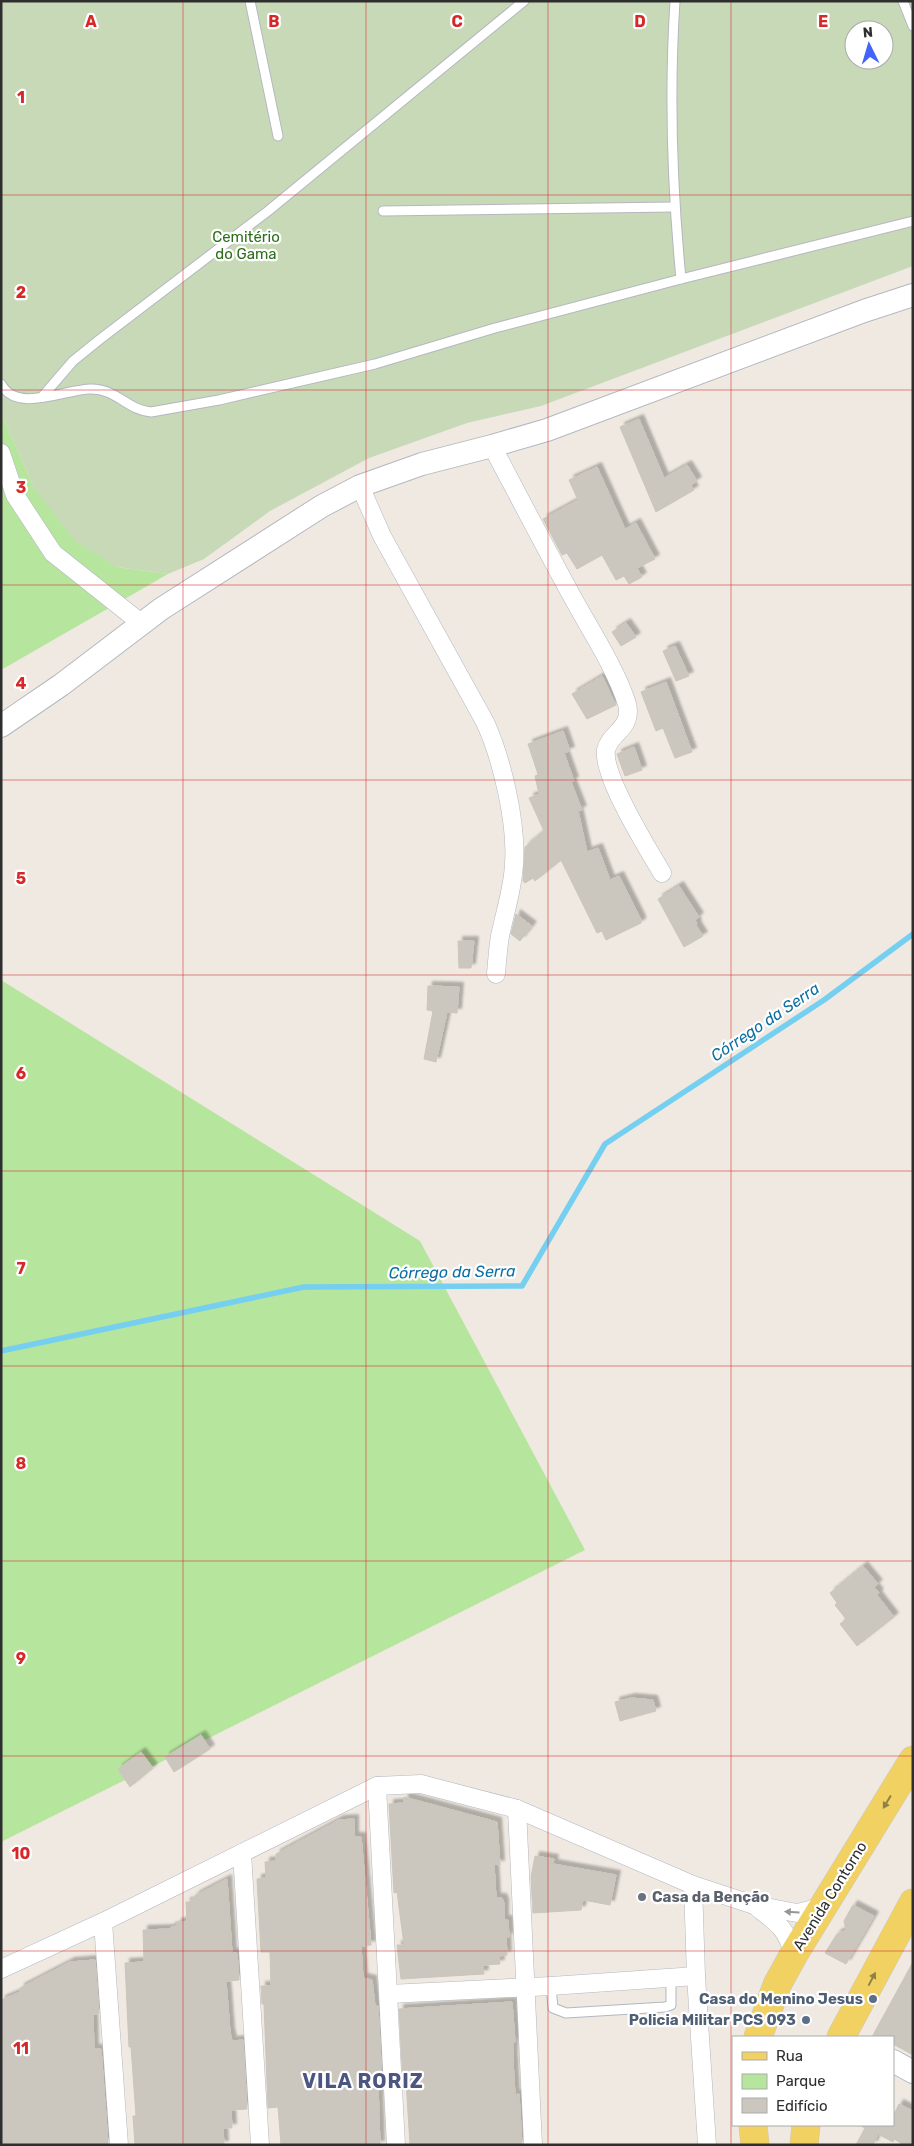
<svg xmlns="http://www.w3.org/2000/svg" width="914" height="2146" viewBox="0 0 914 2146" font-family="Rubik,sans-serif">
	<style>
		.green { fill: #b6e59e }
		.cemetery { fill: #c8d9b8; fill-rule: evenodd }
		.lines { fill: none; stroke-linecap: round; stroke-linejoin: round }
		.stream { stroke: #75cff0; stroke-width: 5.5 }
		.building { fill: #cbc7bf; stroke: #cbc5ba; filter: url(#shadow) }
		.service-casing { stroke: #b4b7c1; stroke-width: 11 }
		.minor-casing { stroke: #b4b7c1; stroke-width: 19 }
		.tertiary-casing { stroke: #b4b7c1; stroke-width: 24 }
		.primary-casing { stroke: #c9c9c9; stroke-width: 29 }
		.service { stroke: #fff; stroke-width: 9 }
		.minor { stroke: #fff; stroke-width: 18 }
		.tertiary { stroke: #fff; stroke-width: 22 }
		.primary { stroke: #f2d163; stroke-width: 28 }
		.oneway { fill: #908048 }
		.oneway2 { fill: #969696 }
		.grid { fill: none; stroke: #d62828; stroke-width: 1; stroke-opacity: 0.55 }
		.worship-dot { fill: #6b7280; stroke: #fff; stroke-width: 2 }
		.service-dot { fill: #5c6f8a; stroke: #fff; stroke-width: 2 }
		.labels { text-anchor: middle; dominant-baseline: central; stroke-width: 4.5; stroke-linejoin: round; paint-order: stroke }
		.park-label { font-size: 15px; fill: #2c6e1b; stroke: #fff }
		.street-label { font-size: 15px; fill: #2e2e2e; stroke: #fff }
		.worship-label { font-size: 15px; font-weight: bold; fill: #5b616d; stroke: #fff; text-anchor: start }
		.service-label { font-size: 15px; font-weight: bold; fill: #4e5e75; stroke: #fff; text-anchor: end }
		.water-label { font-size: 16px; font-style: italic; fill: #0d6fa3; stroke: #fff }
		.district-label { font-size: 20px; font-weight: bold; letter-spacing: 1px; fill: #4d5680; stroke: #fff }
		.grid-label { font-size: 16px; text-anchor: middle; font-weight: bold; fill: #d62828; stroke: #fff; stroke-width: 4.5; stroke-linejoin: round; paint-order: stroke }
	</style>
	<defs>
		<filter id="shadow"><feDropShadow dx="4.5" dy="-4.5" stdDeviation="1" flood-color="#0004"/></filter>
	</defs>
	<rect width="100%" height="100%" fill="#efe9e1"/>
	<g class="green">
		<path d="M1,413L34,488L117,567L168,574L1,670Z"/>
		<path d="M1,980L420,1241L585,1550L1,1842Z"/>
	</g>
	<path class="cemetery" d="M1,1H913V266L541,406L467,423L369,458L270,511L204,559L168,574L117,567L75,541L34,488L1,413ZM854,30H884V60H854Z"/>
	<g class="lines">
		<path class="stream" d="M1,1351L304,1287L522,1286L605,1144L824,1000L913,934"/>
	</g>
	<g class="building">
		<path d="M639,419L664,478L687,465L697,481L691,485L694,490L656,512L620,427Z"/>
		<path d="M597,467L625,529L636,523L655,559L637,568L642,577L629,584L624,576L616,580L602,555L577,569L567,553L562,555L543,519L578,500L569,480Z"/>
		<path d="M626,623L636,637L621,646L612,632Z"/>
		<path d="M675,646L689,676L676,681L663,651Z"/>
		<path d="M602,676L616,705L587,719L572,694Z"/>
		<path d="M666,682L692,752L675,758L663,728L656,731L641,692Z"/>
		<path d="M563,731L570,751L564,753L574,781L571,782L582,810L578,811L587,852L598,848L610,880L619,876L641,920V923L606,940L602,931L597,933L561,860L535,881L533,878L525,883L523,881L525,847L544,831L529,798L539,794L535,776L538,775L537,771L528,744Z"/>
		<path d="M634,747L642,770L625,776L617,754Z"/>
		<path d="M679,886L699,917L695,920L697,924L696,925L703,936L684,947L658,899Z"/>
		<path d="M516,914L532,926L520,941L511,934Z"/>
		<path d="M458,941H474L471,968H459Z"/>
		<path d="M428,986L459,987L457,1013L447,1012L436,1062L424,1059L433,1011L427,1010Z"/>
		<path d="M863,1566L878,1584L874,1587L879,1593L877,1595L894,1617L857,1646L840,1624L846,1619L835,1605L837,1603L830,1593Z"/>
		<path d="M631,1698L653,1700L656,1711L620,1721L615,1702Z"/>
		<path d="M201,1735L210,1749L174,1772L165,1757Z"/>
		<path d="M141,1752L153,1768L130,1787L118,1769Z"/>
		<path d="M404,1797L497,1822L500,1865L494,1864L496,1898H502L504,1903V1920H508L509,1937H506L507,1955L499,1956L500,1964L483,1965L484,1974L401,1979L397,1945H404L397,1892L394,1893L389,1804L404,1803Z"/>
		<path d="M354,1819V1837H361L371,1945L361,1946L363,1978L372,1980L375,2006H378L382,2083L378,2084L380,2145H281L278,2107L268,2108L264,2004H262L261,1986H271L270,1952H261L257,1879L266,1878L265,1862L276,1861V1854L339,1820Z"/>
		<path d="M535,1856L554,1859L553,1864L616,1875L610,1905L583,1900L581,1910L533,1913L531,1877Z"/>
		<path d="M227,1879L232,1953H237L239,1980L226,1981L230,2032L232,2041L243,2040L247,2109L231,2110L232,2128H223L224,2145H135L133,2116H136L131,2047H129L125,1963L144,1962L143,1930L171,1929V1927L177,1926V1923L187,1921L186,1902H190L196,1895Z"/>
		<path d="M853,1905L874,1916L846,1964L825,1953L837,1934L846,1930L844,1921Z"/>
		<path d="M95,1960L99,2014H93L94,2049H101L108,2144L1,2145V2000L20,1992V1988L70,1962Z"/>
		<path d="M913,1962V2055L893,2044V2037H872Z"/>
		<path d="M512,2002L515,2042L513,2043V2060L515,2095L519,2094L522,2145H410L406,2081L403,2082L399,2009Z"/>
		<path d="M899,2104L913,2111V2145H904L894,2139L893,2142L878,2134L873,2145H856L865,2128L859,2125H893V2116Z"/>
	</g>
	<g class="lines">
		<defs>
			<g id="service">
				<path d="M250,1L278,136"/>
				<path d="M675,1C669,94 672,186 681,279"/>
				<path d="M903,1L913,26"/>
				<path d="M383,211L674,207"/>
				<path d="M1,384C17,414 65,389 91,389C117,389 127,410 151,412L219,400L375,364L495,328L681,279L913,221"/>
				<path d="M42,397L73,361L99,340L268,211L524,1"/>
				<path d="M551,1986L553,2008L566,2013L665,2007L671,2005V1978"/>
			</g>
			<g id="minor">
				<path d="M492,446C519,497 546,549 574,600C591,631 617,671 627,704C633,729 610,732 606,750C602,776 648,849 662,873"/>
				<path d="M1,453L15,495L53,553L141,623"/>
				<path d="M360,486L382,536L485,722C502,759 517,823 514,864C513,888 505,912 500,936C498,948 497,961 496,974"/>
				<path d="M377,1786L396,2145"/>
				<path d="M517,1809L533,2145"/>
				<path d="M242,1853L260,2145"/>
				<path d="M693,1885L696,1976L707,2145"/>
				<path d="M759,1909C780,1925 785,1928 794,1954"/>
				<path d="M103,1922L119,2145"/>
				<path d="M1,1969L103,1922L377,1786L421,1784L517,1809L693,1885L754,1905L797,1913L810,1910L826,1902"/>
				<path d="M389,1994L551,1986L696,1976"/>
			</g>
			<g id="tertiary">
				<path d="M1,726L61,685L161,609L322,506L360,486L422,464L492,446L547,430L864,311L913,295"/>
				<path d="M893,2061L913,2072"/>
			</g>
			<g id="primary">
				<path d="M758,2037L777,1985L794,1954L913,1760"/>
				<path d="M841,2037L913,1903"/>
				<path d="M753,2125L755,2145"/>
				<path d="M804,2145L806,2125"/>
			</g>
		</defs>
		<use href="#service" class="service-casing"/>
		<use href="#minor" class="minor-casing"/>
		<use href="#tertiary" class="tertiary-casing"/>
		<use href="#primary" class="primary-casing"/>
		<use href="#service" class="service"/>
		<use href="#minor" class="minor"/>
		<use href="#tertiary" class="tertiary"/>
		<use href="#primary" class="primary"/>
	</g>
	<defs><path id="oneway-solid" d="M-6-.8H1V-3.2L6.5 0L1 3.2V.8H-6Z" transform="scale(1.25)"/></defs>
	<g class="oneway">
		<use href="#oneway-solid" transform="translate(887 1802) rotate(121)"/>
		<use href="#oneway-solid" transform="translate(872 1979) rotate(-62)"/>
	</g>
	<use class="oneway2" href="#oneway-solid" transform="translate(792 1912) rotate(-177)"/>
	<path class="grid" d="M183,1V2145M366,1V2145M548,1V2145M731,1V2145M1,195H913M1,390H913M1,585H913M1,780H913M1,975H913M1,1171H913M1,1366H913M1,1561H913M1,1756H913M1,1951H913"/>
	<circle class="worship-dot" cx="642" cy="1897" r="5"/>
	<g class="service-dot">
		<circle cx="873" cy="1999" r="5"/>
		<circle cx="806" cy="2020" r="5"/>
	</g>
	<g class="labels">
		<g class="park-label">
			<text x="246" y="237">Cemitério<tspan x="246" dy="17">do Gama</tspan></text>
		</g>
		<g class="street-label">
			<text transform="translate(830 1896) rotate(-58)">Avenida Contorno</text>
		</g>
		<g class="worship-label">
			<text x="652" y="1897">Casa da Benção</text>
		</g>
		<g class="service-label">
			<text x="863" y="1999">Casa do Menino Jesus</text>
			<text x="796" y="2020">Policia Militar PCS 093</text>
		</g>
		<g class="water-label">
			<text transform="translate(765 1022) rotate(-34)">Córrego da Serra</text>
			<text transform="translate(452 1272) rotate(-1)">Córrego da Serra</text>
		</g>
		<g class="district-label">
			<text x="363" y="2081">VILA RORIZ</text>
		</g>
	</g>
	<g class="grid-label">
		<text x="91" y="27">A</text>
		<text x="274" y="27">B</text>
		<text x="457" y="27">C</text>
		<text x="640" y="27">D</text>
		<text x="823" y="27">E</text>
		<text x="21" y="103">1</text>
		<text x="21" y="298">2</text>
		<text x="21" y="493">3</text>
		<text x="21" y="689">4</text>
		<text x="21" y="884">5</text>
		<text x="21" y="1079">6</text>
		<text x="21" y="1274">7</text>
		<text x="21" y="1469">8</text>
		<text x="21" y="1664">9</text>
		<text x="21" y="1859">10</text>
		<text x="21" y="2054">11</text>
	</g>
	<rect width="914" height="2146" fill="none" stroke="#2e2e2e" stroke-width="5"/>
	<rect x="732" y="2036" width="162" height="90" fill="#ffffff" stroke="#ababab"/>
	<rect x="742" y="2052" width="25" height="8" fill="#f2d163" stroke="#ababab"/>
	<text x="776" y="2061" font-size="15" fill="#2e2e2e">Rua</text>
	<rect x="742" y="2074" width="25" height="15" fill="#b6e59e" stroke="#ababab"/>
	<text x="776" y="2086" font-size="15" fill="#2e2e2e">Parque</text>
	<rect x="742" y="2098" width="25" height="15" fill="#cbc7bf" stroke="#ababab"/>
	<text x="776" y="2111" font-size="15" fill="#2e2e2e">Edifício</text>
	<g transform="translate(869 45) rotate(355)"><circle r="24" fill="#ffffff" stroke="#ababab"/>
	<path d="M0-4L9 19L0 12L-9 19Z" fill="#4264fb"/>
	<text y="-8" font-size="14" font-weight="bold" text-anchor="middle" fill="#2e2e2e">N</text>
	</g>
</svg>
